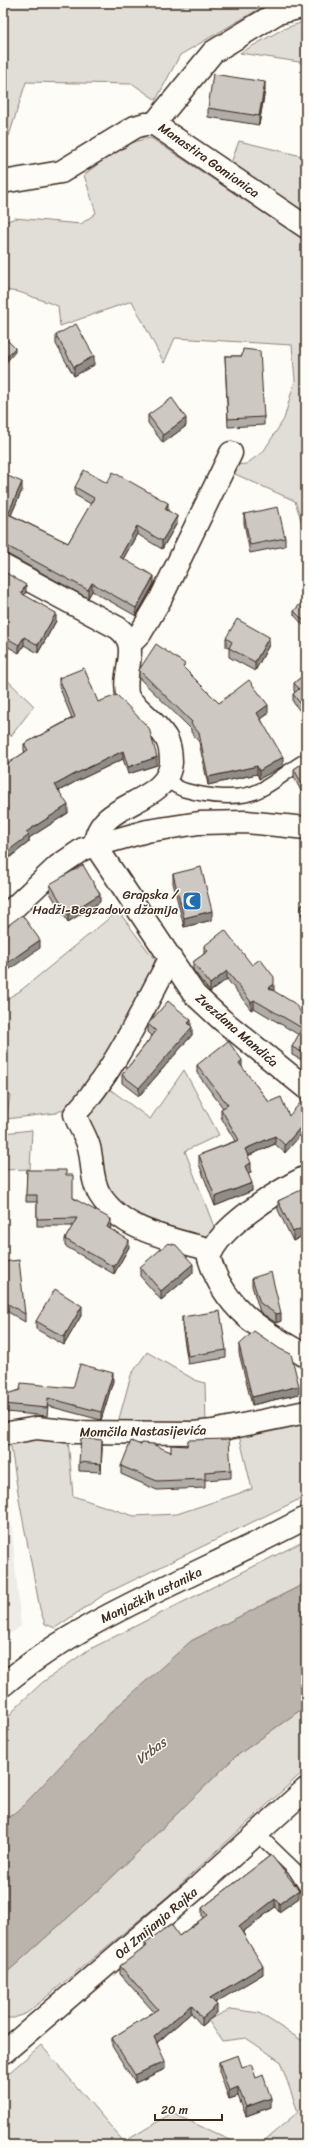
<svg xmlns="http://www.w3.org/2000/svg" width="309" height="2148" viewBox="0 0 309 2148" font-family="Sriracha,sans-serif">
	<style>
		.built { fill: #efece7 }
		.green { fill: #e1ded7; stroke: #8e847a }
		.water { fill: #bbb4ad; stroke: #887d74 }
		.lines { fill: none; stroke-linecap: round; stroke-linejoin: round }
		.lane-casing { stroke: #3b2a1e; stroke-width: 16 }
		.street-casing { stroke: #3b2a1e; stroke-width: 25 }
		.secondary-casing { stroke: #3b2a1e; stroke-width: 25 }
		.primary-casing { stroke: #3b2a1e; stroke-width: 25 }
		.lane { stroke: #fdfcf7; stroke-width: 13 }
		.street { stroke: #fdfcf7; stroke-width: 22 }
		.secondary { stroke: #fdfcf7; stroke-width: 22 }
		.primary { stroke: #fdfcf7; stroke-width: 22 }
		.wall { fill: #b0aca7; stroke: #3b2a1e }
		.shaded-wall { fill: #908c88; stroke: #3b2a1e }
		.building { fill: #cdc8c2; stroke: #3b2a1e }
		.labels { text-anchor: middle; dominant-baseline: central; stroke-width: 3; stroke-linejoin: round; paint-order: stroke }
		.street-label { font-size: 13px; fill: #3b2a1e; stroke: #fdfcf7 }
		.poi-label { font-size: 13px; fill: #3b2a1e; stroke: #fdfcf7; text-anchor: end }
		.water-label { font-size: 14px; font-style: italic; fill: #615349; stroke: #fdfcf7 }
	</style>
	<rect width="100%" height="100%" fill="#fdfcf7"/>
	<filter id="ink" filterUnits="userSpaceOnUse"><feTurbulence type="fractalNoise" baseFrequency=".025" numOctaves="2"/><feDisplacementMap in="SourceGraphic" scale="8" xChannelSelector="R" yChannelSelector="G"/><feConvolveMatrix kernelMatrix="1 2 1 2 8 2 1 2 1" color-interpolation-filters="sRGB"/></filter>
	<g filter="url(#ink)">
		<path class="built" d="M11,1521L21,1626L3,1639V1523Z"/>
		<g class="green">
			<path d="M3,3H273L264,6L180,55L156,100L133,84L26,82L9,136L3,133Z"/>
			<path d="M306,21V63L240,53L283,29Z"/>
			<path d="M151,138L306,241V536L295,501L235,474L232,465L246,464L263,452L284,419L295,380L292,345L175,338L164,363L132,301L60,326L58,306L19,292L3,290V223L15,218L81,224L96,213L84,175C104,159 125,141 151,138Z"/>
			<path d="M239,141L306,157V213L231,163Z"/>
			<path d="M3,676L34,706L11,736L3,729Z"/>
			<path d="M118,911L155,960L153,968L147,981L79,1101L56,1113L6,1119L10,1096L3,1090V1001L20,991Z"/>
			<path d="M184,1070L219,1135L185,1151L216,1232L207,1239L143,1224L102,1188L83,1120L107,1087L150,1119Z"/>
			<path d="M32,1130L30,1169L3,1170V1133Z"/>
			<path d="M147,1352L195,1380L205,1383L206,1424L117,1426L131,1375Z"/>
			<path d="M306,1421V1496L105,1594L55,1628L45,1624L40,1609L20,1505L10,1441L36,1437L68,1439L73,1496L134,1516L177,1514L252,1489L238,1431Z"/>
			<path d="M306,1540V1583L191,1641L18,1811L3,1821V1724L18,1705L43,1682L88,1650Z"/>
			<path d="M306,1706V1769L167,1897L27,2013L14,2018H3V1976L104,1885L235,1757Z"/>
			<path d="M231,2009L259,2013L306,2043V2145H259L298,2112L280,2061L246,2038L222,2041L208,2020Z"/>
			<path d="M41,2045L124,2142L172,2113L241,2145H3V2078Z"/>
		</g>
		<path class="water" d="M306,1583V1706L235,1757L104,1885L3,1976V1821L18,1811L110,1713L191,1641Z"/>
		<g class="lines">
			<defs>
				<g id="lane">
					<path d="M165,780C171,783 178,788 184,790C206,796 239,801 260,790C276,782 290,769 306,760"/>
					<path d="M264,1827L263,1838L266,1842L295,1870L306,1887"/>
				</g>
				<g id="street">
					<path d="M306,6L277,13L213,52L154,124L306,227"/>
					<path d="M3,182L61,172L135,127L145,124H154"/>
					<path d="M3,566L118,628C143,646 120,672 128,698C140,711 157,723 166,738C170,745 171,754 171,762C168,806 97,800 95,845L195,995L222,1020L306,1088"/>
					<path d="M131,643L140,634L160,600L231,453"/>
					<path d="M3,918L58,866L83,849L147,831L199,823L246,822L306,828"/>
					<path d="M170,959C142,1010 114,1072 75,1114C78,1125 86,1136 89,1147C93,1162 91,1181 100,1195C123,1232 173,1239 211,1250"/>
					<path d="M306,1177C278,1191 218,1227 209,1258C225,1311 262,1330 306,1356"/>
					<path d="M3,1434L37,1428L75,1432L193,1433L213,1431L306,1412"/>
				</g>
				<path id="secondary" d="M3,2053L199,1886L306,1789"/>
				<path id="primary" d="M3,1685C63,1634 134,1602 205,1568C239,1552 273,1535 306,1518"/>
			</defs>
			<use href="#lane" class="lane-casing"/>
			<use href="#street" class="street-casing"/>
			<use href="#secondary" class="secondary-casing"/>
			<use href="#primary" class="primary-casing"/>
			<use href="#lane" class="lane"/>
			<use href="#street" class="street"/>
			<use href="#secondary" class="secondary"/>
			<use href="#primary" class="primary"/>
		</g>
		<g class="wall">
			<path d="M265,90L259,125L208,117V108Z"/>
			<path d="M56,335L94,365L74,376L56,344Z"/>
			<path d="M225,356H242L264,417V425L228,427Z"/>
			<path d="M148,415L186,426L163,443L148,423Z"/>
			<path d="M3,474L22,490L11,515L68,543L91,504L75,495V487L107,483L168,510L177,523L162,549L137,534L123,559L154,584L136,616L92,591L88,598L9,555L3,554Z"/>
			<path d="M244,514L285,538V546L250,553L244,523Z"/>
			<path d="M3,571L26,592L24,595L56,621L38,653L24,645L19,653L3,644Z"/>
			<path d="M306,598V628L294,615V611Z"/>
			<path d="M226,638L269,645L255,671L229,657V648L226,647Z"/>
			<path d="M185,669L219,703L268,714L261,719L283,766L259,779L257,774L208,785L199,742L191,732V729L139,678V670Z"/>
			<path d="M306,673V719L293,702V694L295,692L294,691V683Z"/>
			<path d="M59,678L98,702L157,765L128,774L123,759L75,782L59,791L68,813L29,838V842L4,862L3,861V767L25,752L24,751V744L72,718L59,686Z"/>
			<path d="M306,761V801L294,777V769Z"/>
			<path d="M173,874L212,920L184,927L173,883Z"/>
			<path d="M50,884L100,902L68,922L50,893Z"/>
			<path d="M306,902V920L301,914V906Z"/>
			<path d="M204,946L252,965L274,991L305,1018V1012L306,1013V1062L292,1055V1047L299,1035L254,1008L251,1010L227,979L210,992L193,970V962L204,954Z"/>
			<path d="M148,1024L191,1026L192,1035L139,1096L122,1083V1075L152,1036L148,1032Z"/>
			<path d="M197,1065L242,1068L269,1102L289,1116L285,1153L275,1144L248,1156L251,1172L248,1173L252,1191L215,1206L199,1164V1155L235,1141L221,1117V1109L223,1108L197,1073Z"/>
			<path d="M27,1170L66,1175L73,1198L111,1227L110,1229L129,1247L114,1274L65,1246V1239L73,1226H37V1202H26Z"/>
			<path d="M306,1190V1234L293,1241L278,1210V1201Z"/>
			<path d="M3,1262L25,1314V1322L3,1309Z"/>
			<path d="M140,1267L193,1273L161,1300L140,1276Z"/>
			<path d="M252,1278L281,1321L276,1323L260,1312L252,1286Z"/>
			<path d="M82,1314L64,1345L36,1329V1321Z"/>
			<path d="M182,1317L226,1350V1358L188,1364L182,1326Z"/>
			<path d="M239,1345L299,1394L252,1405L239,1353Z"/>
			<path d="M113,1381L101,1420L48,1406L47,1416L6,1412V1421L3,1422V1395L73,1388Z"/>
			<path d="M141,1445L171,1452L231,1470V1478L205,1480V1488L157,1490L121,1474V1466Z"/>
			<path d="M102,1448L101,1472L79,1471V1462Z"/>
			<path d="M271,1855L299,1898L279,1912L275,1907L243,1932L263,1974L214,2003L217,2013L202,2026L191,2013L157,2043L165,2069L135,2083L112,2046V2038L154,2012L120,1974V1966L145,1948V1943L179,1936L203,1918L202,1916V1908Z"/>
			<path d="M219,2062L242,2067L256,2078L271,2107L246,2116L238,2096L229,2099L219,2071Z"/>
		</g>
		<g class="shaded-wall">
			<path d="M265,82V90L259,125V116Z"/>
			<path d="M15,348V352L3,366V361Z"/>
			<path d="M94,356V365L74,376V367Z"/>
			<path d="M186,418V426L163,443V435Z"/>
			<path d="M22,482V490L8,522V514Z"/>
			<path d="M168,503V511L165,509Z"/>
			<path d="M177,516V523L162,549V541Z"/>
			<path d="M137,526V534L120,565V557Z"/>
			<path d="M154,576V584L136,616V608Z"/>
			<path d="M92,583V591L88,598V590Z"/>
			<path d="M26,585V592L21,601V593Z"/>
			<path d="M56,613V621L38,653V645Z"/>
			<path d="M24,637V645L19,653V645Z"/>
			<path d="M269,637V645L255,671V662Z"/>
			<path d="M268,705V714L257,722V713Z"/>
			<path d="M123,751V759L75,782L55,793V785L75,774Z"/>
			<path d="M157,757V765L128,774V767Z"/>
			<path d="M283,757V766L259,779V771Z"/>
			<path d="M257,766V774L208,785V777Z"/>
			<path d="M68,805V813L29,838V842L4,862V854L26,832Z"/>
			<path d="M100,894V902L68,922V914Z"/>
			<path d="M212,911V920L184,927V918Z"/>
			<path d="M40,940V948L3,974V966Z"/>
			<path d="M227,971V979L210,992V984Z"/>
			<path d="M274,984V992L269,988Z"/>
			<path d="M254,1000V1008L251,1010V1002Z"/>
			<path d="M191,1020V1028L192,1027V1035L139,1096V1088Z"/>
			<path d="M242,1060V1069L239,1063Z"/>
			<path d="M306,1121V1129L285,1153V1145Z"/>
			<path d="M275,1136V1144L245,1157V1149Z"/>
			<path d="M251,1163V1172L245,1174V1166Z"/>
			<path d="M252,1183V1191L215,1206V1197Z"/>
			<path d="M111,1219V1227L107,1234V1227Z"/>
			<path d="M306,1226V1234L293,1241V1232Z"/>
			<path d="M129,1240V1247L114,1274V1267Z"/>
			<path d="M193,1264V1273L161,1300V1291Z"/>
			<path d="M82,1306V1314L64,1345V1337Z"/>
			<path d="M281,1313V1321L276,1323V1314Z"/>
			<path d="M113,1373V1381L101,1420V1412Z"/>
			<path d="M299,1386V1394L252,1405V1397Z"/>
			<path d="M6,1413V1421L3,1422V1414Z"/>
			<path d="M102,1440V1448L101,1472V1464Z"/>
			<path d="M299,1890V1898L279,1912V1904Z"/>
			<path d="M275,1899V1907L239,1935V1927Z"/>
			<path d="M263,1966V1974L210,2006V1998Z"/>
			<path d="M191,2005V2013L154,2045V2037Z"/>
			<path d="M217,2005V2013L202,2026V2018Z"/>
			<path d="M165,2061V2069L135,2083V2075Z"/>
			<path d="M238,2087V2096L229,2099V2091Z"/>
			<path d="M271,2098V2107L246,2116V2107Z"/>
		</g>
		<g class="building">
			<path d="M213,74L265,82L259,116L208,108Z"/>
			<path d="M76,324L94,356L74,367L56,335Z"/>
			<path d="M3,336L15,348L3,361Z"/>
			<path d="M243,349L260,351L264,417L228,419L225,356H242Z"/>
			<path d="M172,398L186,418L163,435L148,415Z"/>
			<path d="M84,470L107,483L113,472L168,503L165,509L177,516L162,541L137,526L120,557L154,576L136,608L92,583L88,590L9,547L3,546V474L22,482L8,514L68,543L94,498L75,487Z"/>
			<path d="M278,507L285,538L250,545L244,514Z"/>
			<path d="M3,571L26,585L21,593L56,613L38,645L24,637L19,645L3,636Z"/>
			<path d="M306,598V623L294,611Z"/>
			<path d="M237,619L269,637L255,662L229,648L232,642L226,638Z"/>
			<path d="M156,644L185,664L183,667L219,703L249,680L268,705L257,713L283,757L259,771L257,766L208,777L199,733L191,724L192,722L139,670Z"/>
			<path d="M84,668L98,702L117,695L149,728L157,757L128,767L123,751L75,774L55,785L68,805L26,832L29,835L4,854L3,853V767L28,750L24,744L75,717L59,678Z"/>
			<path d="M306,673V711L293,694L299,689L294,683Z"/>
			<path d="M306,761V792L294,769Z"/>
			<path d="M83,865L100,894L68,914L50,884Z"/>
			<path d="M201,867L212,911L184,918L173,874Z"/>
			<path d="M306,902V912L301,906Z"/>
			<path d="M22,915L40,940L3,966V929Z"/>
			<path d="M225,930L252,965L260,959L274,977V984L269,988L294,1003L306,1019V1054L292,1047L302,1028L254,1000L251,1002L227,971L210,984L193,962L208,951L204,946Z"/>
			<path d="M168,1001L191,1020L188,1023L192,1027L139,1088L122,1075L156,1031L148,1024Z"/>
			<path d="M228,1041L242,1060L239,1063L269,1102L281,1097L289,1116L306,1096V1121L285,1145L275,1136L245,1149L251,1163L245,1166L252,1183L215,1197L199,1155L239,1140L221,1109L228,1105L197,1065Z"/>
			<path d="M27,1170H66V1175H73V1198L111,1219L107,1227L129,1240L114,1267L65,1239L77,1218L37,1219V1195H26Z"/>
			<path d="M305,1188L306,1190V1226L293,1232L278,1201Z"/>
			<path d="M168,1243L176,1245L193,1264L161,1291L140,1267Z"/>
			<path d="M19,1260L25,1314L3,1301V1262Z"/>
			<path d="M271,1272L281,1313L276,1314L260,1303L252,1278Z"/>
			<path d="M55,1289L82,1306L64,1337L36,1321Z"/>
			<path d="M220,1311L226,1350L188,1356L182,1317Z"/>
			<path d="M254,1331L280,1349L291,1354L299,1386L252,1397L239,1345Z"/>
			<path d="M80,1364L113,1373L101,1412L48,1398L47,1408L3,1404L6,1413L3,1414V1395L20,1390L21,1383L73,1388Z"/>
			<path d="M81,1438L102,1440L101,1464L79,1462Z"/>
			<path d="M229,1439L231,1470L205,1472V1479L157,1481L121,1466L131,1441L141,1445L142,1443L152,1444L171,1452V1445L187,1446L188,1440Z"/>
			<path d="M271,1855L299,1890L279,1904L275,1899L239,1927L263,1966L210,1998L217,2005L202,2018L191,2005L154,2037L165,2061L135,2075L112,2038L158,2009L120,1966L147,1946L145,1943L171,1924L179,1936L207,1915L202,1908Z"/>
			<path d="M238,2055L242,2067L251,2064L256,2078L263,2075L271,2098L246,2107L238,2087L229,2091L219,2062Z"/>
		</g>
	</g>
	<defs>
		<symbol id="mosque-square" viewBox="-11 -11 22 22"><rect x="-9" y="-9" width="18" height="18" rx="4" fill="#1f6fb2" stroke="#fdfcf7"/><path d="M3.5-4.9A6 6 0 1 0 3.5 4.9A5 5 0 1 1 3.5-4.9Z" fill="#fff"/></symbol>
	</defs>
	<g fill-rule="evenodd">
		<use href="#mosque-square" x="181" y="890" width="22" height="22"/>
	</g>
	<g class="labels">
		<g class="street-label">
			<text transform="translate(209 160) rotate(35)">Manastira Gomionica</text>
			<text transform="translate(237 1030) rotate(41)">Zvezdana Mandića</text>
			<text transform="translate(143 1431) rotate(-1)">Momčila Nastasijevića</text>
			<text transform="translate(151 1595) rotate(-26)">Manjačkih ustanika</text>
			<text transform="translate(156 1923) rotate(-40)">Od Zmijanja Rajka</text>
		</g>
		<g class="poi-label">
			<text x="178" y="894">Grapska /<tspan x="178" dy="15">Hadži-Begzadova džamija</tspan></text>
		</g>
		<g class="water-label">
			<text transform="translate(151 1751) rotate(-37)">Vrbas</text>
		</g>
	</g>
	<rect width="309" height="2148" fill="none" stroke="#fdfcf7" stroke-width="16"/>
	<rect x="8" y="8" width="293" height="2132" fill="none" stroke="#3b2a1e" stroke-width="1.5" filter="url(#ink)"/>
	<path d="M155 2114v6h67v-6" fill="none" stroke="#3b2a1e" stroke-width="2"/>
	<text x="161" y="2114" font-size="12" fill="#3b2a1e" stroke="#fdfcf7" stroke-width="3" paint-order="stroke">20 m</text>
</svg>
